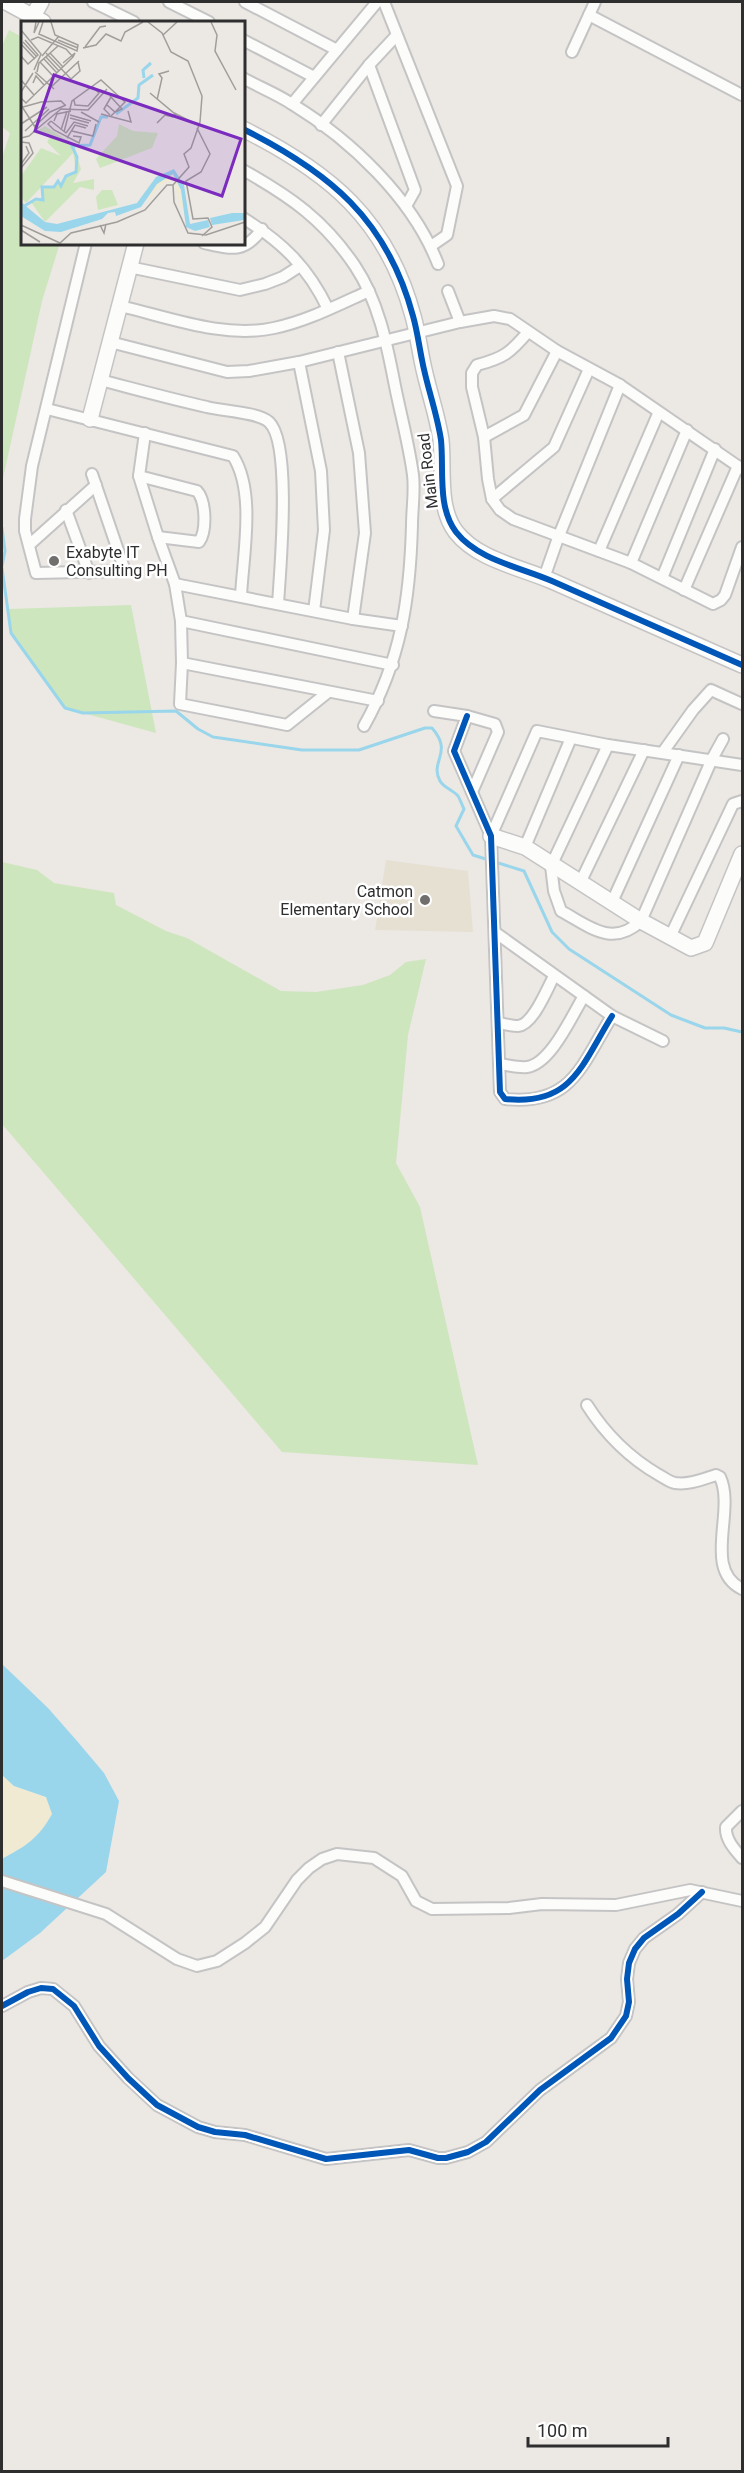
<svg xmlns="http://www.w3.org/2000/svg" width="744" height="2473" viewBox="0 0 744 2473" font-family="Roboto,sans-serif">
	<style>
		.education { fill: #e6e0d3 }
		.green { fill: #cee6be }
		.sand { fill: #f0ead3 }
		.water { fill: #99d6ec }
		.lines { fill: none; stroke-linecap: round; stroke-linejoin: round }
		.stream { stroke: #99d6ec; stroke-width: 3 }
		.street-casing { stroke: #c5c4c5; stroke-width: 14 }
		.secondary-casing { stroke: #c5c4c5; stroke-width: 18 }
		.street { stroke: #fcfcfb; stroke-width: 10 }
		.secondary { stroke: #fcfcfb; stroke-width: 15 }
		.cycleway-casing { stroke: #fff; stroke-width: 10 }
		.cycleway { stroke: #0057b8; stroke-width: 6 }
		.poi-dot { fill: #706f6e; stroke: #fff; stroke-width: 2 }
		.labels { text-anchor: middle; dominant-baseline: central; stroke-width: 5; stroke-linejoin: round; paint-order: stroke }
		.street-label { font-size: 16px; fill: #2e2e2e; stroke: #fff }
		.poi-label { font-size: 16px; fill: #2e2e2e; stroke: #fff; text-anchor: start }
		.inset-river { fill: none; stroke: #99d6ec; stroke-width: 3 }
		.inset-road { fill: none; stroke: #a09e9b; stroke-width: 1.5 }
		.view { fill: #7b2cbf; fill-opacity: 0.15; stroke: #7b2cbf; stroke-width: 3 }
		.inset-edge { fill: none; stroke: #2e2e2e; stroke-width: 3 }
	</style>
	<rect width="100%" height="100%" fill="#ece8e4"/>
	<path class="education" d="M386,860L468,871L473,932L375,930Z"/>
	<g class="green">
		<path d="M9,30L22,37V243H60L42,301L2,483V158L10,133L2,127V46Z"/>
		<path d="M131,605L156,733L65,708L11,633L9,609Z"/>
		<path d="M2,862L37,870L54,883L114,893L116,905L166,931L187,938L281,991L316,992L363,985L390,975L406,962L426,959L408,1035L396,1163L420,1207L478,1465L282,1452L2,1124Z"/>
	</g>
	<path class="sand" d="M2,1775L14,1786L47,1797L52,1814C39,1838 26,1846 2,1859Z"/>
	<path class="water" d="M2,1664L48,1708L77,1741L104,1773L119,1801L106,1872L40,1933L2,1961V1859C26,1846 39,1838 52,1814L46,1797L14,1786L2,1775Z"/>
	<g class="lines">
		<g class="stream">
			<path d="M2,528L5,551L2,566"/>
			<path d="M2,568L11,633L65,708L83,713L176,711L198,729L213,737L302,750H359L425,728H432C454,753 429,761 440,781C444,788 453,790 458,796C460,799 462,805 464,809L456,826L473,855L524,871L552,932L569,949L671,1015L705,1028H724L742,1032"/>
		</g>
		<defs>
			<g id="street">
				<path d="M93,2L134,22"/>
				<path d="M169,2L209,22"/>
				<path d="M245,2L337,50"/>
				<path d="M384,2L457,186L447,235L431,246"/>
				<path d="M589,15L742,95"/>
				<path d="M243,40L314,77"/>
				<path d="M572,52L595,2"/>
				<path d="M369,65L415,190L406,206"/>
				<path d="M243,78C259,87 277,94 292,104C351,140 413,199 438,264"/>
				<path d="M292,104L377,2"/>
				<path d="M321,125L369,65L396,36"/>
				<path d="M243,170C291,197 324,220 355,266C379,302 387,345 395,386C401,416 409,445 413,475C415,491 412,509 412,525C410,599 401,660 364,726"/>
				<path d="M243,218C282,242 308,267 328,309"/>
				<path d="M86,243L32,466L25,519V531L36,573L125,571L92,474"/>
				<path d="M204,243C231,249 244,254 262,229"/>
				<path d="M129,267L240,290L265,284L283,277L300,266"/>
				<path d="M448,291L460,322"/>
				<path d="M120,306C168,317 224,339 274,328C307,321 338,305 369,291"/>
				<path d="M528,332C510,353 504,358 477,365L472,373V387L484,437L488,479L492,499L500,510L513,519L631,563L713,604L721,600L725,595L742,547"/>
				<path d="M110,342L227,372L249,371L299,362L460,322L494,316L510,319L557,351L620,385L742,469"/>
				<path d="M338,352L359,453L365,533L353,619"/>
				<path d="M299,362L321,471L324,530L314,611"/>
				<path d="M100,380C135,389 171,399 207,407C222,411 258,412 269,422C292,443 280,571 278,604"/>
				<path d="M47,409L233,456C256,492 243,555 241,596"/>
				<path d="M145,433L139,476L158,537L175,584L181,621L182,663L180,704L287,725L327,693"/>
				<path d="M484,437L524,415L557,351"/>
				<path d="M139,476L197,491C206,501 207,531 199,542L158,537"/>
				<path d="M492,499L554,447L589,369"/>
				<path d="M66,510L89,573"/>
				<path d="M29,545L96,485"/>
				<path d="M599,551L658,414"/>
				<path d="M631,563L687,430"/>
				<path d="M544,578L558,538L620,385"/>
				<path d="M662,578L715,449"/>
				<path d="M175,584L353,619L402,626"/>
				<path d="M684,590L738,466"/>
				<path d="M181,621L393,665"/>
				<path d="M182,663L378,701"/>
				<path d="M434,711L467,716L495,724L498,732L472,792"/>
				<path d="M467,716L454,751L491,836L500,1092L505,1099C572,1106 581,1066 612,1016"/>
				<path d="M608,745L551,866L554,891L561,911C589,926 612,948 641,921L712,759L723,739"/>
				<path d="M663,752L693,710L711,690L742,704"/>
				<path d="M491,836L537,731L608,745L742,765"/>
				<path d="M525,847L571,738"/>
				<path d="M580,883L644,750"/>
				<path d="M612,902L679,755"/>
				<path d="M496,933L612,1016L663,1041"/>
				<path d="M670,937L733,804L742,801"/>
				<path d="M499,1023C504,1024 512,1026 518,1026C533,1025 547,989 554,976"/>
				<path d="M499,1064C508,1065 518,1068 527,1067C551,1064 572,1015 584,996"/>
				<path d="M587,1405C606,1435 628,1457 659,1475C665,1478 669,1482 675,1483C689,1485 703,1479 716,1475L720,1477C736,1511 702,1569 742,1589"/>
				<path d="M742,1811L726,1827C725,1839 734,1849 742,1858"/>
				<path d="M2,1881L106,1914L177,1959L197,1966L217,1961L245,1943L265,1927L297,1880L309,1868L322,1859L337,1854L374,1858L402,1876L416,1901L432,1909L509,1908L542,1904L616,1905L690,1890L742,1901"/>
				<path d="M2,2006L28,1992L41,1988L53,1989L74,2006L99,2046L128,2078L157,2105L198,2127L215,2132L245,2135L326,2159L409,2150L438,2158H446L468,2152L486,2142L540,2090L611,2038L626,2016L629,2002L627,1979L629,1963L635,1949L644,1938L678,1914L702,1892"/>
			</g>
			<g id="secondary">
				<path d="M6,2L43,22"/>
				<path d="M33,16L41,2"/>
				<path d="M243,129C329,172 387,219 413,316C417,330 419,345 422,360C427,387 437,413 441,440C444,469 437,507 456,532C478,560 520,567 552,581C615,609 679,637 742,665"/>
				<path d="M90,419L136,243"/>
				<path d="M491,836L525,847L641,921L691,948L705,943L742,854"/>
			</g>
		</defs>
		<use href="#street" class="street-casing"/>
		<use href="#secondary" class="secondary-casing"/>
		<use href="#street" class="street"/>
		<use href="#secondary" class="secondary"/>
		<defs>
			<g id="cycleway">
				<path d="M243,129C329,172 387,219 413,316C417,330 419,345 422,360C427,387 437,413 441,440C444,469 437,507 456,532C478,560 520,567 552,581C615,609 679,637 742,665"/>
				<path d="M467,716L454,751L491,836L500,1092L505,1099C572,1106 581,1066 612,1016"/>
				<path d="M2,2006L28,1992L41,1988L53,1989L74,2006L99,2046L128,2078L157,2105L198,2127L215,2132L245,2135L326,2159L409,2150L438,2158H446L468,2152L486,2142L540,2090L611,2038L626,2016L629,2002L627,1979L629,1963L635,1949L644,1938L678,1914L702,1892"/>
			</g>
		</defs>
		<use href="#cycleway" class="cycleway-casing"/>
		<use href="#cycleway" class="cycleway"/>
	</g>
	<g class="poi-dot">
		<circle cx="54" cy="561" r="6"/>
		<circle cx="425" cy="900" r="6"/>
	</g>
	<g class="labels">
		<g class="street-label">
			<text transform="translate(428 471) rotate(-97)">Main Road</text>
		</g>
		<g class="poi-label">
			<text x="66" y="552">Exabyte IT<tspan x="66" dy="18">Consulting PH</tspan></text>
			<text x="413" y="891" text-anchor="end">Catmon<tspan x="413" dy="18">Elementary School</tspan></text>
		</g>
	</g>
	<g transform="translate(21 21)">
		<rect width="224" height="224" fill="#ece8e4"/>
		<path d="M98,103L112,110L137,112L131,127L79,147L75,138L96,115ZM24,105L52,123L60,148L52,162L73,158V169L59,166L24,201L10,181L22,179V166H33L37,160L40,165L45,155L55,149L52,132L5,182L0,176V155L20,127L40,135L26,121L29,116L16,110ZM81,169H91L97,184L77,189L75,176Z" fill="#cee6be"/>
		<path d="M153,153L162,181L161,191L152,158L140,164L126,181L136,162Z" fill="#f0ead3"/>
		<path d="M153,148L163,164L169,203L187,199L189,206L174,210L165,206L160,169L152,153L136,163L120,186L95,195L94,191L87,192L81,198L40,211L24,210L0,195V181L24,201L36,203L116,182L135,156ZM211,192H223V199L191,204L189,197Z" fill="#99d6ec"/>
		<path class="inset-river" d="M123,57L122,49L130,42M95,93L117,77L118,64L132,54M0,187L15,178L22,179L21,166H33L37,160L40,165L45,155L55,151L56,136L51,125L69,124L80,96H87"/>
		<path class="inset-road" d="M15,1L13,12L18,1M22,1L18,13L56,30L57,24L34,14L30,1M127,1L141,12L150,31L167,40L181,75L179,101L170,127L163,133L168,146L152,164M190,1L196,14L194,30L215,69M0,9L20,33L13,49M142,14L156,1M10,19L17,16L45,28L52,36M37,19L57,27M2,21L15,35M0,23L14,38M64,26L79,6L85,5M62,27L75,24L85,13L100,20L104,11L122,1M25,32L50,58L59,50L57,41M29,32L42,46M0,35L7,43L17,34L4,19M21,35L38,15M25,36L38,50M23,38L36,52M19,41L32,55M42,42L54,32L52,36M14,51L33,68M16,51L18,42L37,25M0,59L13,74M12,62L15,55L23,64M30,66L58,40M0,71L12,52M129,72L153,92L177,104M0,77L5,82L52,36M53,79L54,84L67,85L78,72L71,65M136,79L141,57L138,53L148,50M0,84L16,109M86,84L94,91L101,88L89,75M2,86L20,81L40,80L44,84M60,91L78,101M80,93L110,101L107,90M49,94L70,100M89,94L83,88L90,76M49,97L68,102M30,100L27,103L33,109L58,122L60,116L52,115M30,100L45,112M33,100L36,93L50,90M136,102L144,94L152,96L155,92M0,103L26,86M13,106L29,91L45,84M176,107L189,133L180,151L165,160L172,198L187,197L191,206L181,215M16,108L40,88L67,89L86,68M40,109L46,90M4,110L28,88M51,110L72,115L75,103M43,111L51,80L80,59L104,81L90,95M45,112L53,101L67,105M0,117L8,115L16,108L14,106M46,117L54,104L65,107M0,121L8,122L12,132L0,147M0,143L8,132L5,125M152,164L153,181L167,212L185,214L224,201M0,204L39,222L50,212L96,201L124,189L146,164H152M79,204L83,212L85,203M0,209L19,221"/>
		<path class="view" d="M33,54L220,118L201,175L14,110Z"/>
		<rect width="224" height="224" class="inset-edge"/>
	</g>
	<rect width="744" height="2473" fill="none" stroke="#2e2e2e" stroke-width="6"/>
	<path d="M528 2437v9h140v-9" fill="none" stroke="#2e2e2e" stroke-width="3"/>
	<text x="537" y="2437" font-size="18" fill="#2e2e2e" stroke="#ffffff" stroke-width="4.5" paint-order="stroke">100 m</text>
</svg>
